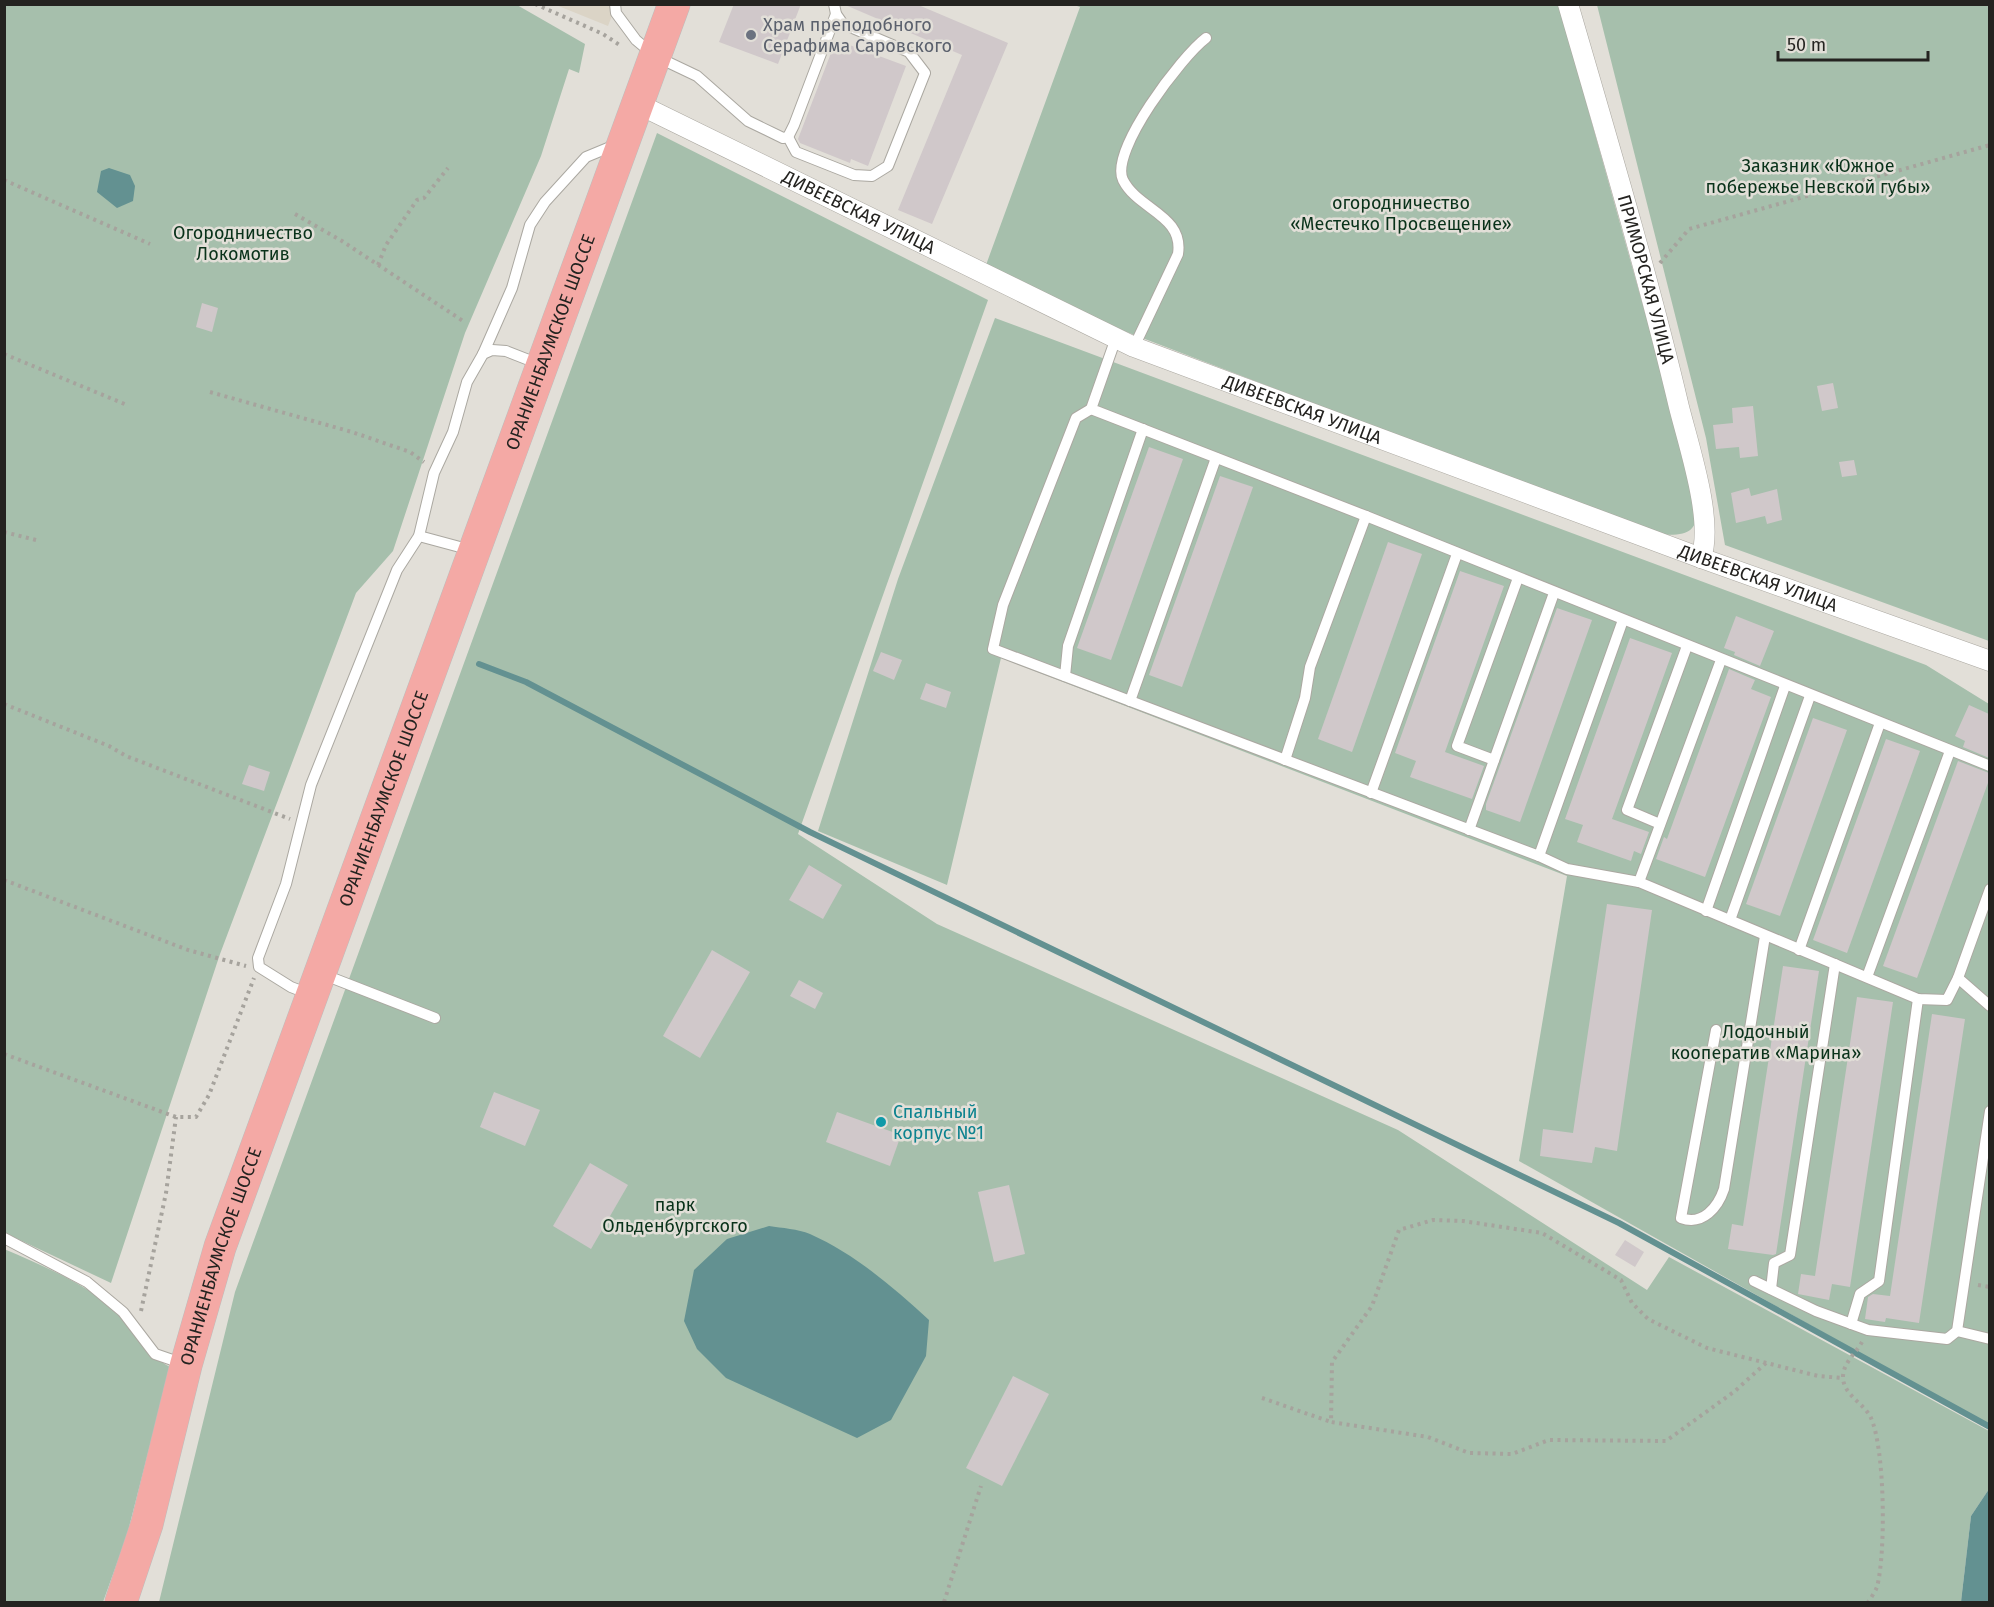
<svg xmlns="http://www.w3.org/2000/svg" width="1994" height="1607" viewBox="0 0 1994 1607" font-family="'Fira Sans',sans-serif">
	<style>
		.built { fill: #dbd4c6 }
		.green { fill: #a6bfac }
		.water { fill: #639191 }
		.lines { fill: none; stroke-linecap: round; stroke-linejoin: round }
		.stream { stroke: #639191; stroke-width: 6 }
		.building { fill: #d0c8ca }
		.lane-casing { stroke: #aba8a1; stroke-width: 12 }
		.street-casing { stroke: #aba8a1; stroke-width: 21 }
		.primary-casing { stroke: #bdbdbc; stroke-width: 33 }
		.path { stroke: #a6a39d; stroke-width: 4; stroke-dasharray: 3 4.5; stroke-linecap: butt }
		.lane { stroke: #fff; stroke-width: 10 }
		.street { stroke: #fff; stroke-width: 20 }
		.primary { stroke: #f4a9a5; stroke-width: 32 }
		.worship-dot { fill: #6b7280; stroke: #e2dfd8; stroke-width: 2 }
		.culture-dot { fill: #0f9aa8; stroke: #e2dfd8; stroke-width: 2 }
		.labels { text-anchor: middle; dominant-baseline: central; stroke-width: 5; stroke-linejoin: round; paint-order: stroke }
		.worship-label { font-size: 18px; fill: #5b616d; stroke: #e2dfd8; text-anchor: start }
		.park-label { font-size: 18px; fill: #09321a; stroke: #e2dfd8 }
		.street-label { font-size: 18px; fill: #242320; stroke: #e2dfd8 }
		.culture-label { font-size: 18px; fill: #0d838f; stroke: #e2dfd8; text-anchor: start }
	</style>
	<rect width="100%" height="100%" fill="#e2dfd8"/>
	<path class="built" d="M556,5H616L608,26Z"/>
	<g class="green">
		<path d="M5,5H517L585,44L579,73L569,69L541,156L465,333L393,551L356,593L220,954L111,1283L5,1233Z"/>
		<path d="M1074,5H1559L1690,474C1696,514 1710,540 1656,534L1124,331L986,265L1080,7Z"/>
		<path d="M1597,5H1989V641L1725,545L1706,438Z"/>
		<path d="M657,133L988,300L798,834L937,924L1398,1130L1647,1290L1669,1257L1989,1431V1489L1971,1516L1961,1602H159L235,1292Z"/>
		<path d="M995,318L1926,665L1989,704V1426L1519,1161L1567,876L1001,658L947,885L818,831L898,579Z"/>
		<path d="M4,1249C46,1267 86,1284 121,1314C142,1333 141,1351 170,1367L127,1535L103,1602H5Z"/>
	</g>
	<g class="water">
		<path d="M109,168L130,175L135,186L133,201L117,208L97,192L101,171Z"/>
		<path d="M769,1226C782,1228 798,1229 810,1234C855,1254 893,1287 929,1320L926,1356L891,1420L857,1438L726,1378L697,1349L684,1321L694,1270L727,1239Z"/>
		<path d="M1989,1489V1602H1961L1971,1516Z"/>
	</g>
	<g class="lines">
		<path class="stream" d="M479,664L526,682L810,832L1619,1223L1990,1427"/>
	</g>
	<g class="building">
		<path d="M734,4H801L778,64L719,42Z"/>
		<path d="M843,4H916L1008,43L932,224L898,210L962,55Z"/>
		<path d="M836,40L906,66L868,166L851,159L850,163L800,143L798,139Z"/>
		<path d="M202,303L218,308L212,332L196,327Z"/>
		<path d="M1833,383L1838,408L1822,411L1817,386Z"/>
		<path d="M1753,406L1758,456L1740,458L1739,447L1716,449L1713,425L1733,423L1732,408Z"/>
		<path d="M1149,447L1183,459L1111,660L1077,648Z"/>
		<path d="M1854,460L1857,475L1842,477L1839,462Z"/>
		<path d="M1220,476L1253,487L1182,687L1149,675Z"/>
		<path d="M1749,488L1751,496L1777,489L1782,520L1767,524L1765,516L1736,523L1731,493Z"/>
		<path d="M1388,542L1422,554L1352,752L1318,739Z"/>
		<path d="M1460,571L1504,586L1445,752L1484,766L1472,799L1410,777L1416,761L1395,753Z"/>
		<path d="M1557,608L1592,620L1520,822L1486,810V804Z"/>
		<path d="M1736,616L1774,631L1760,666L1734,655L1735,652L1724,648Z"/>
		<path d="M1630,638L1672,653L1612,819L1649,832L1641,854L1634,851L1631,861L1577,842L1583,825L1565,819Z"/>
		<path d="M881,652L902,660L894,680L873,671Z"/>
		<path d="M1729,669L1755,680L1751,689L1771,697L1705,877L1656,859L1664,837L1667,839Z"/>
		<path d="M926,683L951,692L946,708L920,699Z"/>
		<path d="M1969,705L1989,714V758L1963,747L1965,741L1955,736Z"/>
		<path d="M1813,718L1847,730L1780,916L1746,904Z"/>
		<path d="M1886,739L1920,751L1847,953L1813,940Z"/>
		<path d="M1958,761L1989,773V780L1917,978L1883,966Z"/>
		<path d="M249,765L270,772L264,791L242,784Z"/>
		<path d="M809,865L842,885L823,919L789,900Z"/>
		<path d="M1607,904L1652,910L1617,1151L1595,1147L1592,1163L1540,1156L1543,1129L1573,1133Z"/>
		<path d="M712,950L750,972L700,1058L663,1036Z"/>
		<path d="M1783,966L1819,971L1776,1254L1773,1255L1728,1249L1732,1224L1743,1226Z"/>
		<path d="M799,980L823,993L815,1009L790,996Z"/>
		<path d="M1857,997L1893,1002L1850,1287L1832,1284L1829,1300L1798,1294L1801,1274L1815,1276Z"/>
		<path d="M1932,1014L1965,1019L1919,1323L1886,1318L1885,1322L1865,1319L1868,1297L1873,1294L1890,1296Z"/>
		<path d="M494,1092L540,1110L525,1146L480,1127Z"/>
		<path d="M837,1112L901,1135L890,1166L826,1142Z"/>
		<path d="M590,1163L628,1185L591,1249L553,1226Z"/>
		<path d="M1009,1185L1025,1254L994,1262L978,1192Z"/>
		<path d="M1625,1240L1644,1252L1635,1267L1615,1255Z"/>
		<path d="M1013,1376L1049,1394L1002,1486L966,1468Z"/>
	</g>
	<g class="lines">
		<defs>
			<g id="lane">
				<path d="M615,4L616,13L636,40L655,56L697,76L748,121L783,138L788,137L794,125L836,14"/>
				<path d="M788,137L796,152L854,175L872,176L888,166L925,73L909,52L843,24L836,14L834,4"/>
				<path d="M1116,338L1091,409L1366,516L1990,766"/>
				<path d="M1134,347L1178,254C1184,215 1138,210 1123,180C1109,151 1182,56 1206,38"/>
				<path d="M483,354L512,288L530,225L545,202L586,157L615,145"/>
				<path d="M1091,409L1076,418L1003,605L993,649L1539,856L1567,869L1639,882L1918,999L1947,1000L1958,978L1990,889"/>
				<path d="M419,536L471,550"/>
				<path d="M1065,676L1068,646L1143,429"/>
				<path d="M1130,701L1216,458"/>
				<path d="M1285,760L1305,698L1310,667L1366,516"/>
				<path d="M1494,760L1457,746L1518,578"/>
				<path d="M1371,793L1457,554"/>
				<path d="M1660,824L1627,810L1687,646"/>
				<path d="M1469,830L1554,593"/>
				<path d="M1539,856L1623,620"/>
				<path d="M1639,882L1721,660"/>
				<path d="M1706,911L1785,686"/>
				<path d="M1730,920L1810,696"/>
				<path d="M1799,950L1880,723"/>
				<path d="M322,974L435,1018"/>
				<path d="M1867,977L1950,751"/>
				<path d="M1958,978L1990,1006"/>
				<path d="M309,994L291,987L259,967L258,958L286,884L311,785L397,570L419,536L434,473L453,432L467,382L483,354L492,350L506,351L539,364"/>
				<path d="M1716,1030L1681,1218C1703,1226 1718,1207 1724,1189L1765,936"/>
				<path d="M4,1238L87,1282L123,1312L155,1354L184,1364"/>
				<path d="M1754,1281L1816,1311L1868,1330L1947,1339L1957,1331L1990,1111"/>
				<path d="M1771,1289L1774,1263L1790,1255L1835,964"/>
				<path d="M1851,1324L1860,1294L1879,1281L1918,999"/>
				<path d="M1957,1331L1990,1339"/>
			</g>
			<g id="street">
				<path id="s1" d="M1568,4C1607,138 1647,272 1679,407C1689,447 1714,521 1701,558"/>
				<path id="s2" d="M638,104L1134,347L1701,558L1990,661"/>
			</g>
			<g id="primary">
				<path id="s3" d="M121,1602L147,1524L186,1365L220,1247L674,4"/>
			</g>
		</defs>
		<use href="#lane" class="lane-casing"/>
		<use href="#street" class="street-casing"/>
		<use href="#primary" class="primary-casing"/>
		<g class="path">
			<path d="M535,4L603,34L621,46"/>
			<path d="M4,180L150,244"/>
			<path d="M295,214L342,241L463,321"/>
			<path d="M1660,263L1689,229L1990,145"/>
			<path d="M378,265L386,245L417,200L424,198L448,168"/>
			<path d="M4,354L127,405"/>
			<path d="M210,392L352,432L410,452L424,462"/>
			<path d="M4,532L40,541"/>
			<path d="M4,704L109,746L126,756L290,819"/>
			<path d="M4,880L188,950L246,966"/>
			<path d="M4,1054L176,1117H196L209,1095L254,978"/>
			<path d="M1978,1285L1990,1287"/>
			<path d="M141,1311L166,1193L176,1117"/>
			<path d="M1862,1342C1856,1353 1843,1363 1843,1377C1843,1395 1865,1404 1871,1418C1885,1449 1886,1553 1877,1587C1875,1592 1871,1598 1868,1602"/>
			<path d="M1766,1363L1735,1391L1666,1441L1549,1440L1512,1454L1469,1453L1428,1437L1331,1422L1332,1362L1372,1306L1399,1230L1433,1220L1463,1221L1542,1233L1621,1280L1632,1303L1648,1319L1707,1348L1818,1376L1843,1378"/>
			<path d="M1262,1398L1331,1422"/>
			<path d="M944,1602L981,1486"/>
		</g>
		<use href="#lane" class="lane"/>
		<use href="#street" class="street"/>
		<use href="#primary" class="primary"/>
	</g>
	<circle class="worship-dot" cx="751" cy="35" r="6"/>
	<circle class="culture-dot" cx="881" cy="1122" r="6"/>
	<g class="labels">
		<g class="worship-label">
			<text x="763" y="25">Храм преподобного<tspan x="763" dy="21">Серафима Саровского</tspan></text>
		</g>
		<g class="park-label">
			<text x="1818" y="166">Заказник «Южное<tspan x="1818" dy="21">побережье Невской губы»</tspan></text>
			<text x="1401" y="203">огородничество<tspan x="1401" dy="21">«Местечко Просвещение»</tspan></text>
			<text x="243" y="233">Огородничество<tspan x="243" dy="21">Локомотив</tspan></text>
			<text x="1766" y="1032">Лодочный<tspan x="1766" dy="21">кооператив «Марина»</tspan></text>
			<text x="675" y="1205">парк<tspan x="675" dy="21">Ольденбургского</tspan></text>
		</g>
		<g class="street-label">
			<text stroke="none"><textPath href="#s2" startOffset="246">ДИВЕЕВСКАЯ УЛИЦА</textPath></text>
			<text stroke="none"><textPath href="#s1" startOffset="286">ПРИМОРСКАЯ УЛИЦА</textPath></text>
			<text stroke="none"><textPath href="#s3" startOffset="1332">ОРАНИЕНБАУМСКОЕ ШОССЕ</textPath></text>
			<text stroke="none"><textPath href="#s2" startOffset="732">ДИВЕЕВСКАЯ УЛИЦА</textPath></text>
			<text stroke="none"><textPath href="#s2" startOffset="1218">ДИВЕЕВСКАЯ УЛИЦА</textPath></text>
			<text stroke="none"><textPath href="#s3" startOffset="846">ОРАНИЕНБАУМСКОЕ ШОССЕ</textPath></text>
			<text stroke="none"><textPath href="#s3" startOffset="360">ОРАНИЕНБАУМСКОЕ ШОССЕ</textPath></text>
		</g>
		<g class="culture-label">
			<text x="893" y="1112">Спальный<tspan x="893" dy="21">корпус №1</tspan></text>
		</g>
	</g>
	<rect width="1994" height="1607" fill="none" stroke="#242320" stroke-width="12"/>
	<path d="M1778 51v9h150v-9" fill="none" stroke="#242320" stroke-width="3"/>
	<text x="1787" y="51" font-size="18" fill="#242320" stroke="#e2dfd8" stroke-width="4.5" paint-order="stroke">50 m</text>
</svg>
